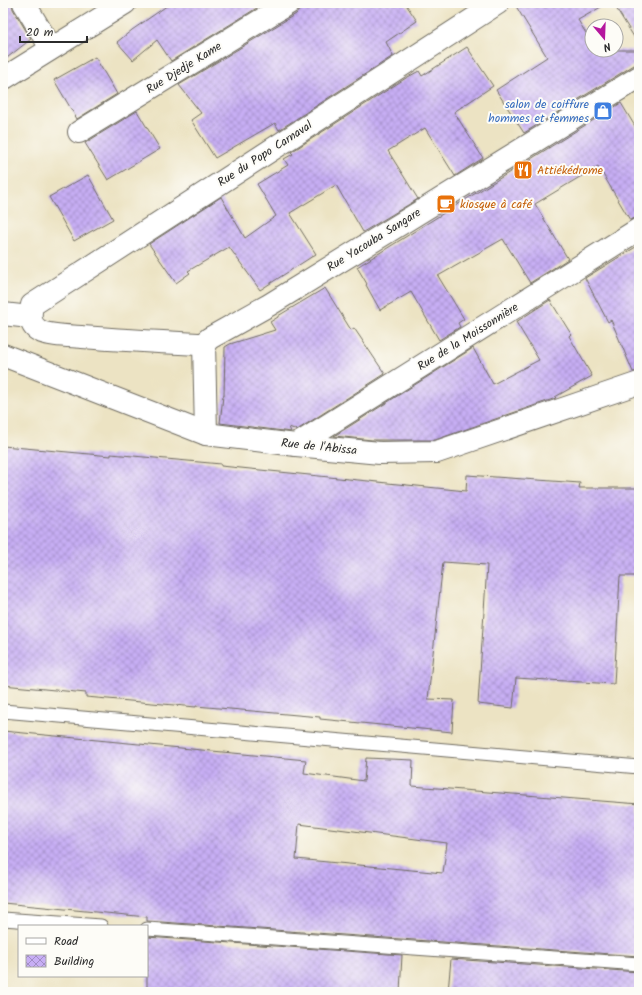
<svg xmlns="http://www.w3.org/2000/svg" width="642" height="995" viewBox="0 0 642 995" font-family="Kalam,sans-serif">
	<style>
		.building { fill: url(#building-cross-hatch); fill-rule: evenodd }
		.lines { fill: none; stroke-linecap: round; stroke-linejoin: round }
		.lane-casing { stroke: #6f6b60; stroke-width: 15 }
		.street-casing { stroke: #6f6b60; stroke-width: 24 }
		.lane { stroke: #fff; stroke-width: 13 }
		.street { stroke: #fff; stroke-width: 22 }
		.labels { text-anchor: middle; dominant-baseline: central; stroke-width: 4; stroke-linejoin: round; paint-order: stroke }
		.street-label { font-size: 12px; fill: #2b2b2b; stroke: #fdfcf7 }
		.shop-label { font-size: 12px; fill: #366cbe; stroke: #fdfcf7; text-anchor: end }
		.food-label { font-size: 12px; fill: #c56008; stroke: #fdfcf7; text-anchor: start }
	</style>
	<defs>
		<pattern id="building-cross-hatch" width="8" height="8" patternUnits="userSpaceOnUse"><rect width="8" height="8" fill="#c7aef4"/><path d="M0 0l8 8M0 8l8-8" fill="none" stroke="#a28ec6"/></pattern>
	</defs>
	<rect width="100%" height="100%" fill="#fdfcf7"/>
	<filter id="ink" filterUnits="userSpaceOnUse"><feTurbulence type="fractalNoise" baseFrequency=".025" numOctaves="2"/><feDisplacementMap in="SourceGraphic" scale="8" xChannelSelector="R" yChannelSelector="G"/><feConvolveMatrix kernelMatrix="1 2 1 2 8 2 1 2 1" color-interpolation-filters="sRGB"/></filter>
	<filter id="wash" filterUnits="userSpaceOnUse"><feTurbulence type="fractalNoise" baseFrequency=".012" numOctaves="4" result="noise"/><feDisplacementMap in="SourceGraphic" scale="16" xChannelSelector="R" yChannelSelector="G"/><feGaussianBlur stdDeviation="0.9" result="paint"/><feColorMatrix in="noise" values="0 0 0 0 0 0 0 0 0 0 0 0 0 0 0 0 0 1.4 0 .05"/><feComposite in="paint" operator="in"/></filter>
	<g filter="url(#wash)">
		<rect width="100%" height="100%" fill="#ece3c3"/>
		<g id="blocks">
			<g class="building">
				<path d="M3,3H12L13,9L31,39L3,61Z"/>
				<path d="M171,3H265L171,61L157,40L133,60L117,42L132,30Z"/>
				<path d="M301,3H405L417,21L386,42L393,56L279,130L275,123L215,158L191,120L201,113L179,85L296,14L300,9Z"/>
				<path d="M514,3H608L578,20L592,43V50H639V62L524,133L496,90L547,57Z"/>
				<path d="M613,3H639V45Z"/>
				<path d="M467,47L493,86L454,112L483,158L455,176L425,128L388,151L418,199L363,232L336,185L290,213L316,254L260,290L229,247L188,271L190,273L176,283L149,244L221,197L245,238L276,216L257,184L288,165L284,159L293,154L291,152L406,78L419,71L422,76Z"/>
				<path d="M95,57L117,94L77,119L54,80Z"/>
				<path d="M621,103L639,133V217L630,220L598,166L535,204L568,259L530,283L503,239L438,276L464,319L458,323L460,327L439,340L411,292L380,310L366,285L367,284L357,267Z"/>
				<path d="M137,111L160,149L108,180L85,143Z"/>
				<path d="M88,175L113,219L74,241L49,197Z"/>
				<path d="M639,245V371L633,372L611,320L608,322L585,278Z"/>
				<path d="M325,288L351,330L354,328L385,374L297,430L289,427L291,432L220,423L223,396H224L225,347L230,344L275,330L270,322L278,317V316Z"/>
				<path d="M550,300L571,334L569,336L592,376L555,397L556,398L435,440H372L334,436L473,348L493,384L539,360L516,322Z"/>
				<path d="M3,446L111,456V454L221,464V466L466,491L467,475L580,483L579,488H639V576H620L614,684L516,678L513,708L478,704L487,565L443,562L428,699L454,700L452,732L320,719V717L196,706V707L86,697V693L3,685Z"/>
				<path d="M3,731L306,760L304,773L364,781L366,758L413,760L412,786L639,804V956L147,921V917L3,903ZM299,824L447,843L443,873L296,859Z"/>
				<path d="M147,937L402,955L400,992H147Z"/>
				<path d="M451,959L639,972V992H448Z"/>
			</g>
		</g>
	</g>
	<g filter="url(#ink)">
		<use href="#blocks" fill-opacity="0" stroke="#6f6b60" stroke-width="1"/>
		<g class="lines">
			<defs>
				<g id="lane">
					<path d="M3,711L639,767"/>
					<path d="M3,919L101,926"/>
					<path d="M147,929L639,964"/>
				</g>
				<g id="street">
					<path d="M24,3L51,48"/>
					<path d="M498,3L32,305C30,315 29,326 40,331C49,336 72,336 82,337C121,340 159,342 198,344L204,343L210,338L269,305L639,77"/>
					<path d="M3,79L125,3"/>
					<path d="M79,132L289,3"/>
					<path d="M3,314L30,317"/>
					<path d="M204,343L206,434"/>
					<path d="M3,355L206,434L296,445L380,453L437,452L639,383"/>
					<path d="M296,445L639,229"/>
				</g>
			</defs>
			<use href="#lane" class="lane-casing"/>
			<use href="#street" class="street-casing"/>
			<use href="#lane" class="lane"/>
			<use href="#street" class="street"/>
		</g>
	</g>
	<defs>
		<symbol id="shop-square" viewBox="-11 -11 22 22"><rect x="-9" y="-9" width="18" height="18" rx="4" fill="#3f7fe0" stroke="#fdfcf7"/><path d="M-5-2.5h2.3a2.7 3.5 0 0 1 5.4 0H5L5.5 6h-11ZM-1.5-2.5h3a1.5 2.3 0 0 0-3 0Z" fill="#fff"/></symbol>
		<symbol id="restaurant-square" viewBox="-11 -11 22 22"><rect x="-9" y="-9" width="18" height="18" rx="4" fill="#e8710a" stroke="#fdfcf7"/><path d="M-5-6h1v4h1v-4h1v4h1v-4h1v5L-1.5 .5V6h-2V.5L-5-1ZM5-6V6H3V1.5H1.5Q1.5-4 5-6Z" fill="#fff"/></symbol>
		<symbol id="cafe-square" viewBox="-11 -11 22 22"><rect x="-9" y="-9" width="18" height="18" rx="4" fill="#e8710a" stroke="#fdfcf7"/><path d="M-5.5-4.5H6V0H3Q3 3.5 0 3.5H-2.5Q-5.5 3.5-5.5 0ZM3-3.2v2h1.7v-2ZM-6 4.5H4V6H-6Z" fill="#fff"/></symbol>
	</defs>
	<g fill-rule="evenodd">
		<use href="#shop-square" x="592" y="100" width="22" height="22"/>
		<use href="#restaurant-square" x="512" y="159" width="22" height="22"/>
		<use href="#cafe-square" x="435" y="193" width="22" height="22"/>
	</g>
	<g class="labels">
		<g class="street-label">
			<text transform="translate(184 68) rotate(-32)">Rue Djedje Kame</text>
			<text transform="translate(265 154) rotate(-33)">Rue du Popo Carnaval</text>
			<text transform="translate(374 240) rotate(-32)">Rue Yacouba Sangare</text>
			<text transform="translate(468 337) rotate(-32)">Rue de la Moissonnière</text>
			<text transform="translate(319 447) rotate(6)">Rue de l'Abissa</text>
		</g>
		<g class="shop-label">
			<text x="589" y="104">salon de coiffure<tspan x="589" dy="14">hommes et femmes</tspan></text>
		</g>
		<g class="food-label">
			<text x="537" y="170">Attiékédrome</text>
			<text x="460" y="204">kiosque à café</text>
		</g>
	</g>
	<rect width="642" height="995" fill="none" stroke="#fdfcf7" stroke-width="16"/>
	<rect x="18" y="925" width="130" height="52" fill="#fdfcf7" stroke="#a9a8a5"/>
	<rect x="26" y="938" width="20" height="6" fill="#ffffff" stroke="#a9a8a5"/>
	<text x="54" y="945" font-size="12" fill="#2b2b2b">Road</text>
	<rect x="26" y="955" width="20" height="12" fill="url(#building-cross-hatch)" stroke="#a9a8a5"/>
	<text x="54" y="965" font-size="12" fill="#2b2b2b">Building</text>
	<g transform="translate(604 38) rotate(161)"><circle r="19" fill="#fdfcf7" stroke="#a9a8a5"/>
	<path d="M0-3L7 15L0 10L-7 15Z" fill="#b5179e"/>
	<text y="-6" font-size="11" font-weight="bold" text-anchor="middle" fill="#2b2b2b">N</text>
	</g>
	<path d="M20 36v6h67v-6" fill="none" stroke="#2b2b2b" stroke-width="2"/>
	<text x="26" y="36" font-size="12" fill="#2b2b2b" stroke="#fdfcf7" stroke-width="3" paint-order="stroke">20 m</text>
</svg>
